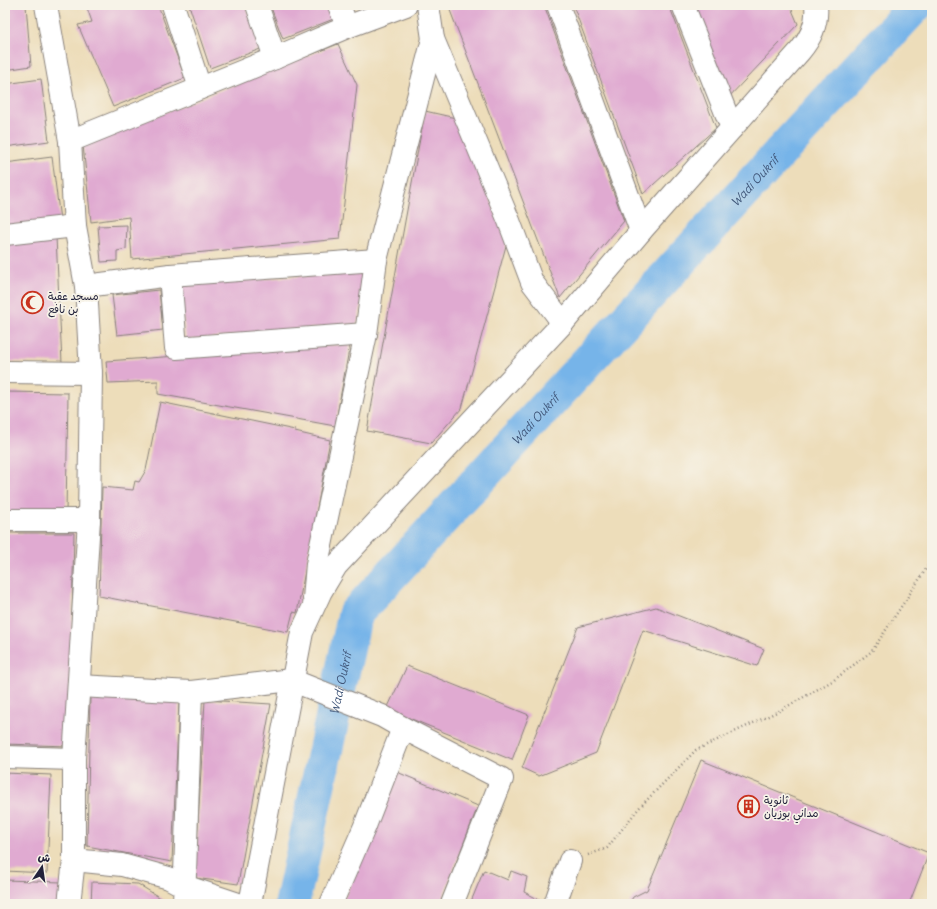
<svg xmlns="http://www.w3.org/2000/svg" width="937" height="909" viewBox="0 0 937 909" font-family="Delius,'Playpen Sans Arabic',sans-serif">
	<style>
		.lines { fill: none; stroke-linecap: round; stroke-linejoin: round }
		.river { stroke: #76b4e9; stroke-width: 35 }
		.building { fill: #e0aad1 }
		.minor-casing { stroke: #88807a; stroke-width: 24 }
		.path { stroke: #88807a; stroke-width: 2.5; stroke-dasharray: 1 3; stroke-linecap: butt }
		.minor { stroke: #fff; stroke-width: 22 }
		.labels { text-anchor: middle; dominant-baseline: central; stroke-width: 3.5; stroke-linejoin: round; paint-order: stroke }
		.poi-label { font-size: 11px; fill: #22223b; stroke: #f7f3e8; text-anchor: start }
		.water-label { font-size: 12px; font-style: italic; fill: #3f5578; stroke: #f7f3e8 }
	</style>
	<rect width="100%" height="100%" fill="#f7f3e8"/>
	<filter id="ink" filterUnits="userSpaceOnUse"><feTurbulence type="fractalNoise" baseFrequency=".025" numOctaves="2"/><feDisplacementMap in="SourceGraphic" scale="8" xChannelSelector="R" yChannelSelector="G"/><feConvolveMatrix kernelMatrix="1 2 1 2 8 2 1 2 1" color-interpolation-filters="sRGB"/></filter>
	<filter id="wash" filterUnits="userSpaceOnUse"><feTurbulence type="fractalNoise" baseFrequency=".012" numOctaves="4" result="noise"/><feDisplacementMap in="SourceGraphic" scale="16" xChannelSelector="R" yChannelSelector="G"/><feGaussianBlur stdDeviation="0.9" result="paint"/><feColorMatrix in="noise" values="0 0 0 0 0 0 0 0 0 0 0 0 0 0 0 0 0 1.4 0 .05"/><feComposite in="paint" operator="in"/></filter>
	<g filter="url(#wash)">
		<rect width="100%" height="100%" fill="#edddba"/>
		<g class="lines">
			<path class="river" id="s1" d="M292,904L355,614L916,5"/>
		</g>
		<g id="blocks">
			<g class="building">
				<path d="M5,5H26L31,66L5,70Z"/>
				<path d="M86,5H158L185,78L113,107L78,25L92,22Z"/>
				<path d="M189,5H245L263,48L210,68Z"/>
				<path d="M270,5H331L336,18L283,39Z"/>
				<path d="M448,5H544L624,221L560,298Z"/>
				<path d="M573,5H669L716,128L643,194Z"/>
				<path d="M694,5H790L798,24L727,99Z"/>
				<path d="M338,44L357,85L340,239L132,259L129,217L91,222L83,145Z"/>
				<path d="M41,79L49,141L5,147V84Z"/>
				<path d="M425,111L460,119L507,242L462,408L431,443L367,431Z"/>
				<path d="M52,157L60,220L5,226V163Z"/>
				<path d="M127,225L126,249L117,251V261L101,262L98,226Z"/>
				<path d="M56,237L62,363L5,361V244Z"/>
				<path d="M362,272L368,278L357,324L186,340L179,285Z"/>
				<path d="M159,290L163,330L117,335L112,295Z"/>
				<path d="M350,344L335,426L158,394V381L108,383L106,361Z"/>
				<path d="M5,392L68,393L66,513L5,512Z"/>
				<path d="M160,402L295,430V432L330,440L297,613L293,612L288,632L99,596L102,487L133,490L135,481L139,482L146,470Z"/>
				<path d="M5,533H74L69,746L5,744Z"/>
				<path d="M656,607L764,649L757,666L643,630L596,753L539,776L522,768L578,627Z"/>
				<path d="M407,666L529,715L512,760L387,709Z"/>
				<path d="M90,696L179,701L172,862L87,846Z"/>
				<path d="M205,700L271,704L238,884L195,878Z"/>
				<path d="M701,760L929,853L909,904H629L633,897L647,890Z"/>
				<path d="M397,772L478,806L440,904H342Z"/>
				<path d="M5,773L51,775L47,873L5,871Z"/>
				<path d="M484,870L508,880L511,871L527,877L524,892L540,900L539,904H470Z"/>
				<path d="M5,880L61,882L59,904H5Z"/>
				<path d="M92,882L138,884L170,904H91Z"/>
			</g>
		</g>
	</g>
	<g filter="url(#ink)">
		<use href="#blocks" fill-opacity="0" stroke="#88807a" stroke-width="1"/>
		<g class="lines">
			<defs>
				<g id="minor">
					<path d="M46,5L70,141L75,226L86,286L91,373L89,520L74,759V860L69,904"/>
					<path d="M173,5L200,88"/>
					<path d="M257,5L275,58"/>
					<path d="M339,5L347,27"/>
					<path d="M428,5L433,39L509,221L532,282L563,323"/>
					<path d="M558,5L641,231"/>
					<path d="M683,5L732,128"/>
					<path d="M70,141L275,58L347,27L406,5"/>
					<path d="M5,234L75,226"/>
					<path d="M170,275L176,348L366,334"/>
					<path d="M86,286L170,275L376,260"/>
					<path d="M5,372L91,373"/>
					<path d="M5,520H89"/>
					<path d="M314,599L317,564L366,334L376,260L433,39"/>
					<path d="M79,686L191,692L291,680L382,716L403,728L502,779L452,904"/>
					<path d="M5,757L74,759"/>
					<path d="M74,860L122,865L169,878L184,886L238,904"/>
					<path d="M184,904L191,692"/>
					<path d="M250,904L302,632L321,591L336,566L563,323L641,231L800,51C811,38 818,23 816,5"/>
					<path d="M331,904L365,826L403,728"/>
					<path d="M555,904L570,861"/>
				</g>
			</defs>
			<use href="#minor" class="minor-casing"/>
			<path class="path" d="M588,855L607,848L639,808L696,750L779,711L834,680L872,651L932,560"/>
			<use href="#minor" class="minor"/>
		</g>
	</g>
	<defs>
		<symbol id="mosque-ring" viewBox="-11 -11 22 22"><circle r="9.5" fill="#f7f3e8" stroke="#c8321e" stroke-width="1.5"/><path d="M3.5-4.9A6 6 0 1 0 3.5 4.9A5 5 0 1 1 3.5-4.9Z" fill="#c8321e"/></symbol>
		<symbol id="building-ring" viewBox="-11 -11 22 22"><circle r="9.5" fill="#f7f3e8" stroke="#c8321e" stroke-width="1.5"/><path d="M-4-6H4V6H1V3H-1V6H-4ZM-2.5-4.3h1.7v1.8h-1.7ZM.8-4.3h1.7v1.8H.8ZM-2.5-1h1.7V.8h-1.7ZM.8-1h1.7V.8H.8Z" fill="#c8321e"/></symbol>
	</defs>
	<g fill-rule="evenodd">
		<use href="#mosque-ring" x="20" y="290" width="25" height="25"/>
		<use href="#building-ring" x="736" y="794" width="25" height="25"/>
	</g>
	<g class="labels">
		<g class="poi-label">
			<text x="48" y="296">مسجد عقبة<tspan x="48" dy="13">بن نافع</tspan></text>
			<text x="764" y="800">ثانوية<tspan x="764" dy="13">مداني بوزيان</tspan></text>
		</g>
		<g class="water-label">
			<text stroke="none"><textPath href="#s1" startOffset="886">Wadi Oukrif</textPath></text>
			<text stroke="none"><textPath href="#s1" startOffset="562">Wadi Oukrif</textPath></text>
			<text stroke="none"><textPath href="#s1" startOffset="226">Wadi Oukrif</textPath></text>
		</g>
	</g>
	<rect width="937" height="909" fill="none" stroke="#f7f3e8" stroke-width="20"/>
	<g transform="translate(42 867) rotate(13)" stroke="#f7f3e8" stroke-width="3" paint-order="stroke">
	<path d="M0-3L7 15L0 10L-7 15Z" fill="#22223b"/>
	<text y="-6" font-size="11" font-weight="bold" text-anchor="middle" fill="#22223b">ش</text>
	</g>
</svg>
